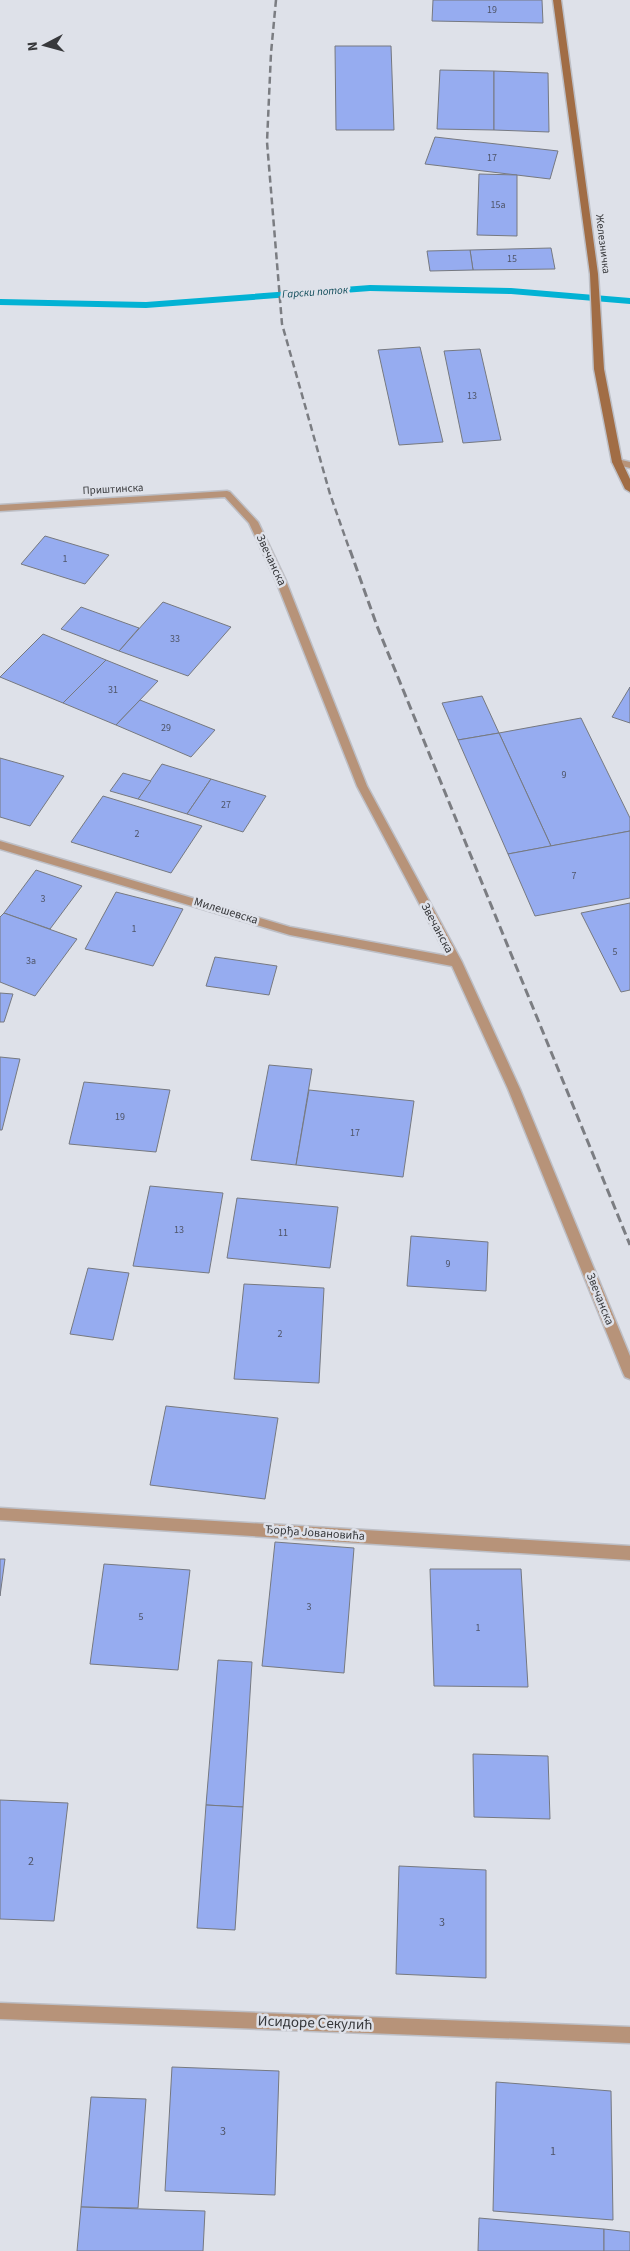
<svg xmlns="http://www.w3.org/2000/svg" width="630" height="2251" viewBox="0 0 630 2251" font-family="'Source Sans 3',sans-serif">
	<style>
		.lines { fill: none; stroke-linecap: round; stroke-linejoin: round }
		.stream { fill: #02b2d4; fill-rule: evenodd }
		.building { fill: #96acf0; stroke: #767980 }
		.street-casing { stroke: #bdbfc6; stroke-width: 3 }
		.secondary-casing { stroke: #bdbfc6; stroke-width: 3 }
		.street { fill: #b79379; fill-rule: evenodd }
		.secondary { fill: #a16d45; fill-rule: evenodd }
		.rail-far1 { stroke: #7b7d82; stroke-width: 2.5; stroke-dasharray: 7 4; stroke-linecap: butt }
		.rail { stroke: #7b7d82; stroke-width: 3; stroke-dasharray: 9 4.5; stroke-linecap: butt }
		.labels { text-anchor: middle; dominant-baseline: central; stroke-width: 5; stroke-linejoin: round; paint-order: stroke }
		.number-label { font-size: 10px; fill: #4f5568 }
		.far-street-label { font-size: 11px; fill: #37383b; stroke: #dee1e9 }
		.far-water-label { font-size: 11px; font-style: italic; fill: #104c5a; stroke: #dee1e9 }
		.street-label { font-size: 12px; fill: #37383b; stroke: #dee1e9 }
		.near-number-label { font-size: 12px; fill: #4f5568 }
		.near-street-label { font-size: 15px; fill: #37383b; stroke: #dee1e9 }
	</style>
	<rect width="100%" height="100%" fill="#dee1e9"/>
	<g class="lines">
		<path class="stream" d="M370,285L511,288L630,298V304L511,294L370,291L146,308L0,305V299L146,302Z"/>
	</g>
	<g class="building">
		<path d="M433,0H542L543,23L432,21Z"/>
		<path d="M335,46H391L394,130H336Z"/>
		<path d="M440,70L494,71V130L437,129Z"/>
		<path d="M494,71L548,73L549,132L494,130Z"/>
		<path d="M435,137L558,151L550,179L425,164Z"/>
		<path d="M479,174L517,175V236L477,235Z"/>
		<path d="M551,248L555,269L473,270L470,250Z"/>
		<path d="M470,250L473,270L430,271L427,251Z"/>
		<path d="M420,347L443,442L399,445L378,350Z"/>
		<path d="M480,349L501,440L463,443L444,351Z"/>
		<path d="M45,536L109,555L85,584L21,564Z"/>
		<path d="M163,602L231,627L188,676L119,651Z"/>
		<path d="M81,607L139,628L119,651L61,629Z"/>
		<path d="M43,634L106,660L63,703L0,677Z"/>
		<path d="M106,660L158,681L116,725L63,703Z"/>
		<path d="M630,687V723L612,717Z"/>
		<path d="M482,696L499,733L458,740L442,703Z"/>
		<path d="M140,700L215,730L191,757L116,725Z"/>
		<path d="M581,718L630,818V831L551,846L499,733Z"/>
		<path d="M499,733L551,846L508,854L458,740Z"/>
		<path d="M0,758L64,776L30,826L0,817Z"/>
		<path d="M162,764L211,779L187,814L138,799Z"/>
		<path d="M123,773L151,781L138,799L110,791Z"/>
		<path d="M211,779L266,796L243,832L187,814Z"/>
		<path d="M103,796L202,826L171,873L71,842Z"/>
		<path d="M630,831V898L535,916L508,854Z"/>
		<path d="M36,870L82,886L50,929L4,913Z"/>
		<path d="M116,892L183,909L153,966L85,949Z"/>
		<path d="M630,903V990L621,992L581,913Z"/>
		<path d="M4,913L77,939L35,996L0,982V917Z"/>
		<path d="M215,957L277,966L269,995L206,986Z"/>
		<path d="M0,993L13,994L4,1022H0Z"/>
		<path d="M0,1057L20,1059L2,1130H0Z"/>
		<path d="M269,1065L312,1069L296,1165L251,1160Z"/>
		<path d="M84,1082L170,1090L156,1152L69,1144Z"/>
		<path d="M309,1090L414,1101L403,1177L296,1165Z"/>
		<path d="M150,1186L223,1193L209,1273L133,1266Z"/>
		<path d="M237,1198L338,1207L330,1268L227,1258Z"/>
		<path d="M411,1236L488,1242L486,1291L407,1286Z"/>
		<path d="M88,1268L129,1273L113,1340L70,1334Z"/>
		<path d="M244,1284L324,1288L319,1383L234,1379Z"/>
		<path d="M166,1406L278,1418L265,1499L150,1485Z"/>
		<path d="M275,1542L354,1548L344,1673L262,1666Z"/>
		<path d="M0,1559H5L0,1596Z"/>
		<path d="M104,1564L190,1570L178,1670L90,1664Z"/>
		<path d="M430,1569H521L528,1687L434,1686Z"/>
		<path d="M218,1660L252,1662L243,1807L206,1805Z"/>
		<path d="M473,1754L548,1756L550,1819L474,1817Z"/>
		<path d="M0,1800L68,1803L54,1921L0,1919Z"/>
		<path d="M206,1805L243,1807L235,1930L197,1928Z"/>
		<path d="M399,1866L486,1870V1978L396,1974Z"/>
		<path d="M172,2067L279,2071L275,2195L165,2191Z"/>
		<path d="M496,2082L611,2091L613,2220L493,2211Z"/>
		<path d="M91,2097L146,2099L138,2208L81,2207Z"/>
		<path d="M81,2207L205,2211L203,2251H77Z"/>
		<path d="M479,2218L604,2229V2251H478Z"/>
		<path d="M604,2229L630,2232V2251H604Z"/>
	</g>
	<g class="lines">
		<defs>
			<g id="street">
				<path d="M617,459L630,462V468L614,464L612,462Z"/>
				<path d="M227,491L230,492L258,522L286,581L367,786L462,962L520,1089L630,1356V1379L625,1377L623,1373L508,1089L452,966L290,935L0,849V841L290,927L447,956L357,786L276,581L249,523L225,497L0,511V505Z"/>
				<path d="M0,1508L630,1546V1560L0,1520Z"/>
				<path d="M0,2003L630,2027V2043L0,2019Z"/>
			</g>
			<path id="secondary" d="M553,0H561L598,274L604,369L622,462L630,479V492L625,489L612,462L594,369L590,274Z"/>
		</defs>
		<use href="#street" class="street-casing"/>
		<use href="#secondary" class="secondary-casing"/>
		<use href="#street" class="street"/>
		<use href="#secondary" class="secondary"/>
		<path class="rail-far1" d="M276,0L271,53L267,142L282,324L330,494L350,551"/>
		<path class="rail" d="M350,550L377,626L630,1245"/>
	</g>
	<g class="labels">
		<g class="number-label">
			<text x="492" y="10">19</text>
			<text x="492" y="158">17</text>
			<text x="498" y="205">15a</text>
			<text x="512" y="259">15</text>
			<text x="472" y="396">13</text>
			<text x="65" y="559">1</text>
			<text x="175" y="639">33</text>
			<text x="113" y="690">31</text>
			<text x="166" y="728">29</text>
			<text x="564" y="775">9</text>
			<text x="226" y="805">27</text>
			<text x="137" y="834">2</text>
			<text x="574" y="876">7</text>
			<text x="43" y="899">3</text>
			<text x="134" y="929">1</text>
			<text x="615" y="952">5</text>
			<text x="31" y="961">3a</text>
			<text x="120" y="1117">19</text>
			<text x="355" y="1133">17</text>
			<text x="179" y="1230">13</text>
			<text x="283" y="1233">11</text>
			<text x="448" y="1264">9</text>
			<text x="280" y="1334">2</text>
			<text x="309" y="1607">3</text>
			<text x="141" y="1617">5</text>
			<text x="478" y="1628">1</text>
		</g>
		<g class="far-street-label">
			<text transform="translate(603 244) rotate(83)">Железничка</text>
			<text transform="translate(113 489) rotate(-3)">Приштинска</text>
		</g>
		<g class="far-water-label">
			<text transform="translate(315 292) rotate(-4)">Гарски поток</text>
		</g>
		<g class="street-label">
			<text transform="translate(271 560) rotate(65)">Звечанска</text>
			<text transform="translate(226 911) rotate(17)">Милешевска</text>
			<text transform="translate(437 928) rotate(62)">Звечанска</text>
			<text transform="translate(600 1299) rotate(68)">Звечанска</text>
			<text transform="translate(315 1533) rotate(4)">Ђорђа Јовановића</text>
		</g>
		<g class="near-number-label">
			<text x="31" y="1861">2</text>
			<text x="442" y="1922">3</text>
			<text x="223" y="2131">3</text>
			<text x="553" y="2151">1</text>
		</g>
		<g class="near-street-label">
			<text transform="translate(315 2023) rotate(2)">Исидоре Секулић</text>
		</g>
	</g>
	<g transform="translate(45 45) rotate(264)" stroke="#dee1e9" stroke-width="4" paint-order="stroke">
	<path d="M0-4L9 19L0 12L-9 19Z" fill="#37383b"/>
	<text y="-8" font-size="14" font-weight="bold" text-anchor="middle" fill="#37383b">N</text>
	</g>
</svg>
